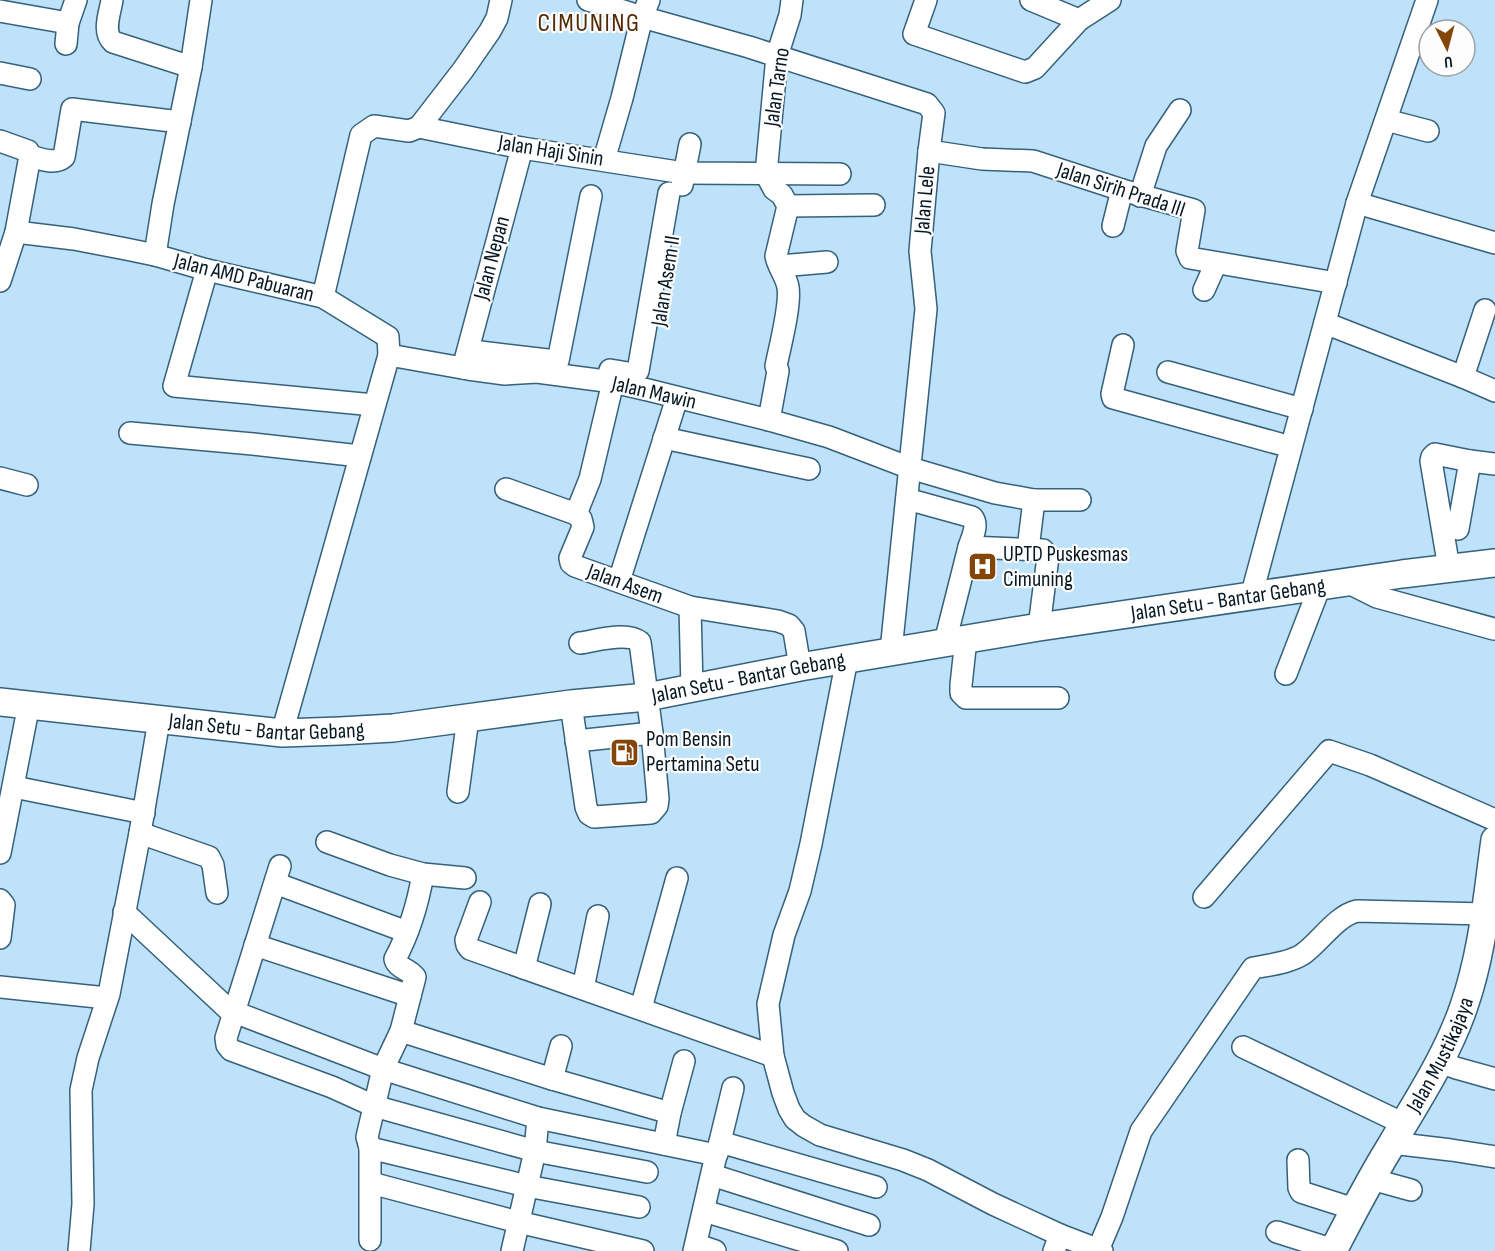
<svg xmlns="http://www.w3.org/2000/svg" width="1495" height="1251" viewBox="0 0 1495 1251" font-family="'Sofia Sans Condensed',sans-serif">
	<style>
		.lines { fill: none; stroke-linecap: round; stroke-linejoin: round }
		.minor-casing { stroke: #36617a; stroke-width: 24 }
		.major-casing { stroke: #36617a; stroke-width: 30 }
		.minor { stroke: #fff; stroke-width: 21 }
		.major { stroke: #fff; stroke-width: 27 }
		.labels { text-anchor: middle; dominant-baseline: central; stroke-width: 4.5; stroke-linejoin: round; paint-order: stroke }
		.street-label { font-size: 22px; fill: #071822; stroke: #fdfdfd }
		.poi-label { font-size: 22px; fill: #071822; stroke: #fdfdfd; text-anchor: start }
		.quarter-label { font-size: 26px; letter-spacing: 1.5px; fill: #552a03; stroke: #fdfdfd }
	</style>
	<rect width="100%" height="100%" fill="#bde2f9"/>
	<g class="lines">
		<defs>
			<g id="minor">
				<path d="M112,0C110,13 102,32 113,42L191,67"/>
				<path d="M588,0L642,17L749,47L927,104L934,113L929,151L920,251L926,309L891,651"/>
				<path d="M926,0L914,34L1025,72L1035,68L1079,20L1110,0"/>
				<path d="M1031,0L1079,20"/>
				<path d="M0,11L68,23"/>
				<path d="M66,44L68,23L76,0"/>
				<path d="M0,73L30,79"/>
				<path d="M1386,120L1428,131"/>
				<path d="M419,127L522,148L684,173L840,174"/>
				<path d="M0,141L28,151L30,156"/>
				<path d="M929,151L982,159L1033,161L1122,190L1194,210L1187,251L1190,258L1336,283"/>
				<path d="M604,160L622,98L642,17L649,0"/>
				<path d="M766,174L774,189L782,195L788,206L776,256C778,267 786,276 788,287C791,305 780,346 776,366L778,371L769,420"/>
				<path d="M766,174L777,56L790,15L792,0"/>
				<path d="M682,185L690,144"/>
				<path d="M1140,196L1156,146L1180,110"/>
				<path d="M1357,203L1495,243"/>
				<path d="M788,206L874,205"/>
				<path d="M1113,226L1122,190"/>
				<path d="M16,232L74,239L126,249L155,255L207,270L323,297L388,337L389,355L282,733"/>
				<path d="M155,255L163,204L191,67L201,0"/>
				<path d="M780,266L827,262"/>
				<path d="M207,270L174,386L374,405"/>
				<path d="M0,281L16,232L30,156C41,159 55,165 64,157L72,109L180,122"/>
				<path d="M1204,290L1216,263"/>
				<path d="M323,297L361,135L374,126L409,131L419,127L463,70L490,31L497,18L501,0"/>
				<path d="M1325,323L1463,377L1495,391"/>
				<path d="M1123,345L1112,394L1113,398L1291,447"/>
				<path d="M480,352L556,361"/>
				<path d="M389,355L468,369L505,374L537,372L613,382L648,390L769,420L829,437L910,468L995,493L1034,500H1080"/>
				<path d="M558,361L591,196"/>
				<path d="M463,368L522,148"/>
				<path d="M610,370L634,374L638,371L669,193"/>
				<path d="M1168,372L1302,409"/>
				<path d="M1463,377L1485,310"/>
				<path d="M130,433L253,444L360,456"/>
				<path d="M664,438L809,469"/>
				<path d="M1470,461L1495,464"/>
				<path d="M0,478L27,485"/>
				<path d="M506,489L576,514L581,519L583,527L570,558L571,563L575,566L690,607L692,689"/>
				<path d="M907,499L972,517C979,525 972,537 969,547"/>
				<path d="M576,514L590,479L613,382"/>
				<path d="M1028,549L1034,500"/>
				<path d="M1449,568L1431,461L1432,457L1435,454L1470,461L1458,529"/>
				<path d="M619,581L677,398"/>
				<path d="M1349,583L1377,597L1494,629"/>
				<path d="M1251,597L1357,203L1427,0"/>
				<path d="M690,607L778,621L789,625L794,631L800,667"/>
				<path d="M966,639L961,685V693L966,698H1058"/>
				<path d="M945,642L969,547L1043,550L1048,557L1039,627"/>
				<path d="M847,659L811,844L800,891L784,935L768,1004L773,1056L783,1093L789,1109L795,1119L804,1126L820,1135L903,1160L928,1170L993,1204L1060,1235"/>
				<path d="M1286,674L1320,586"/>
				<path d="M571,704L586,807L589,814L594,817L651,813L657,806L658,799L652,733L640,642C627,631 595,641 580,643"/>
				<path d="M576,741L652,733"/>
				<path d="M14,787L144,813"/>
				<path d="M458,792L468,718"/>
				<path d="M140,833L209,857L213,865L217,893"/>
				<path d="M327,842L390,865L423,874L465,878"/>
				<path d="M0,853L29,704"/>
				<path d="M280,866L226,1038L227,1045L231,1050L332,1087L374,1106L535,1151L647,1172"/>
				<path d="M275,883L407,932"/>
				<path d="M1204,897L1329,751L1370,765L1495,820"/>
				<path d="M0,900L4,905L0,938"/>
				<path d="M480,902L466,940L467,945L470,949L773,1056"/>
				<path d="M124,912L229,1010L383,1069L538,1118L716,1155L694,1251"/>
				<path d="M255,945L410,996"/>
				<path d="M524,968L540,904"/>
				<path d="M0,987L107,998"/>
				<path d="M583,988L598,916"/>
				<path d="M641,1008L677,878"/>
				<path d="M401,1031L415,977C409,969 397,968 395,959C409,933 418,903 423,874"/>
				<path d="M1243,1047L1404,1124"/>
				<path d="M1440,1062L1456,1068L1495,1079"/>
				<path d="M552,1079L670,1113"/>
				<path d="M720,1142L876,1187"/>
				<path d="M1392,1143L1451,1150L1495,1157"/>
				<path d="M664,1144L670,1113L684,1061"/>
				<path d="M370,1148L527,1186L639,1207"/>
				<path d="M717,1154L733,1088"/>
				<path d="M1298,1160L1299,1188L1301,1192L1354,1209"/>
				<path d="M712,1175L869,1225"/>
				<path d="M1371,1179L1411,1190"/>
				<path d="M371,1183L518,1222L643,1251"/>
				<path d="M704,1211L837,1251"/>
				<path d="M1277,1232L1334,1250"/>
				<path d="M370,1240V1148L367,1137L383,1069L401,1031L552,1079L561,1046"/>
				<path d="M697,1245L715,1251"/>
				<path d="M1098,1250L1112,1217L1141,1131L1253,968C1269,965 1289,963 1303,954C1321,941 1336,916 1357,911L1486,914"/>
				<path d="M79,1251L83,1204L81,1090L88,1058L109,994L140,833L159,720"/>
				<path d="M512,1251L535,1151L538,1118"/>
				<path d="M1054,1251L1060,1235L1102,1251"/>
			</g>
			<g id="major">
				<path id="s1" d="M0,702L282,733L340,731L393,728L571,704L647,697L800,667L1039,627L1402,574L1495,563"/>
				<path id="s2" d="M1333,1251C1351,1216 1369,1181 1390,1147C1417,1101 1447,1056 1464,1006C1483,951 1487,897 1495,840"/>
			</g>
		</defs>
		<use href="#minor" class="minor-casing"/>
		<use href="#major" class="major-casing"/>
		<use href="#minor" class="minor"/>
		<use href="#major" class="major"/>
	</g>
	<defs>
		<symbol id="hospital-square" viewBox="-11 -11 22 22"><rect x="-9" y="-9" width="18" height="18" rx="4" fill="#844509" stroke="#fdfdfd"/><path d="M-5-5h3v3.5h4V-5h3V5h-3V1.5h-4V5h-3Z" fill="#fff"/></symbol>
		<symbol id="fuel-square" viewBox="-11 -11 22 22"><rect x="-9" y="-9" width="18" height="18" rx="4" fill="#844509" stroke="#fdfdfd"/><path d="M-5.5-6h7V0h2V4h1.3V-2.5L3-4.5l.8-.8L6-3V5H2.5V1h-1V6h-7ZM-4.2-4.7v3.2H.2V-4.7Z" fill="#fff"/></symbol>
	</defs>
	<g fill-rule="evenodd">
		<use href="#hospital-square" x="966" y="550" width="33" height="33"/>
		<use href="#fuel-square" x="608" y="736" width="33" height="33"/>
	</g>
	<g class="labels">
		<g class="street-label">
			<text transform="translate(777 87) rotate(-82)">Jalan Tarno</text>
			<text transform="translate(551 151) rotate(9)">Jalan Haji Sinin</text>
			<text transform="translate(1121 190) rotate(18)">Jalan Sirih Prada III</text>
			<text transform="translate(925 200) rotate(-85)">Jalan Lele</text>
			<text transform="translate(492 258) rotate(-75)">Jalan Nepan</text>
			<text transform="translate(244 278) rotate(14)">Jalan AMD Pabuaran</text>
			<text transform="translate(666 281) rotate(-81)">Jalan Asem II</text>
			<text transform="translate(654 393) rotate(13)">Jalan Mawin</text>
			<text transform="translate(625 584) rotate(20)">Jalan Asem</text>
			<text stroke="none"><textPath href="#s1" startOffset="1240">Jalan Setu - Bantar Gebang</textPath></text>
			<text stroke="none"><textPath href="#s1" startOffset="754">Jalan Setu - Bantar Gebang</textPath></text>
			<text stroke="none"><textPath href="#s1" startOffset="268">Jalan Setu - Bantar Gebang</textPath></text>
			<text stroke="none"><textPath href="#s2" startOffset="224">Jalan Mustikajaya</textPath></text>
		</g>
		<g class="poi-label">
			<text x="1003" y="554">UPTD Puskesmas<tspan x="1003" dy="25">Cimuning</tspan></text>
			<text x="646" y="739">Pom Bensin<tspan x="646" dy="25">Pertamina Setu</tspan></text>
		</g>
		<g class="quarter-label">
			<text x="589" y="23">CIMUNING</text>
		</g>
	</g>
	<g transform="translate(1447 48) rotate(174)"><circle r="28" fill="#fdfdfd" stroke="#9ba1a5" stroke-width="1.5"/>
	<path d="M0-4.5L10 22L0 15L-10 22Z" fill="#844509"/>
	<text y="-9" font-size="16" font-weight="bold" text-anchor="middle" fill="#071822">U</text>
	</g>
</svg>
